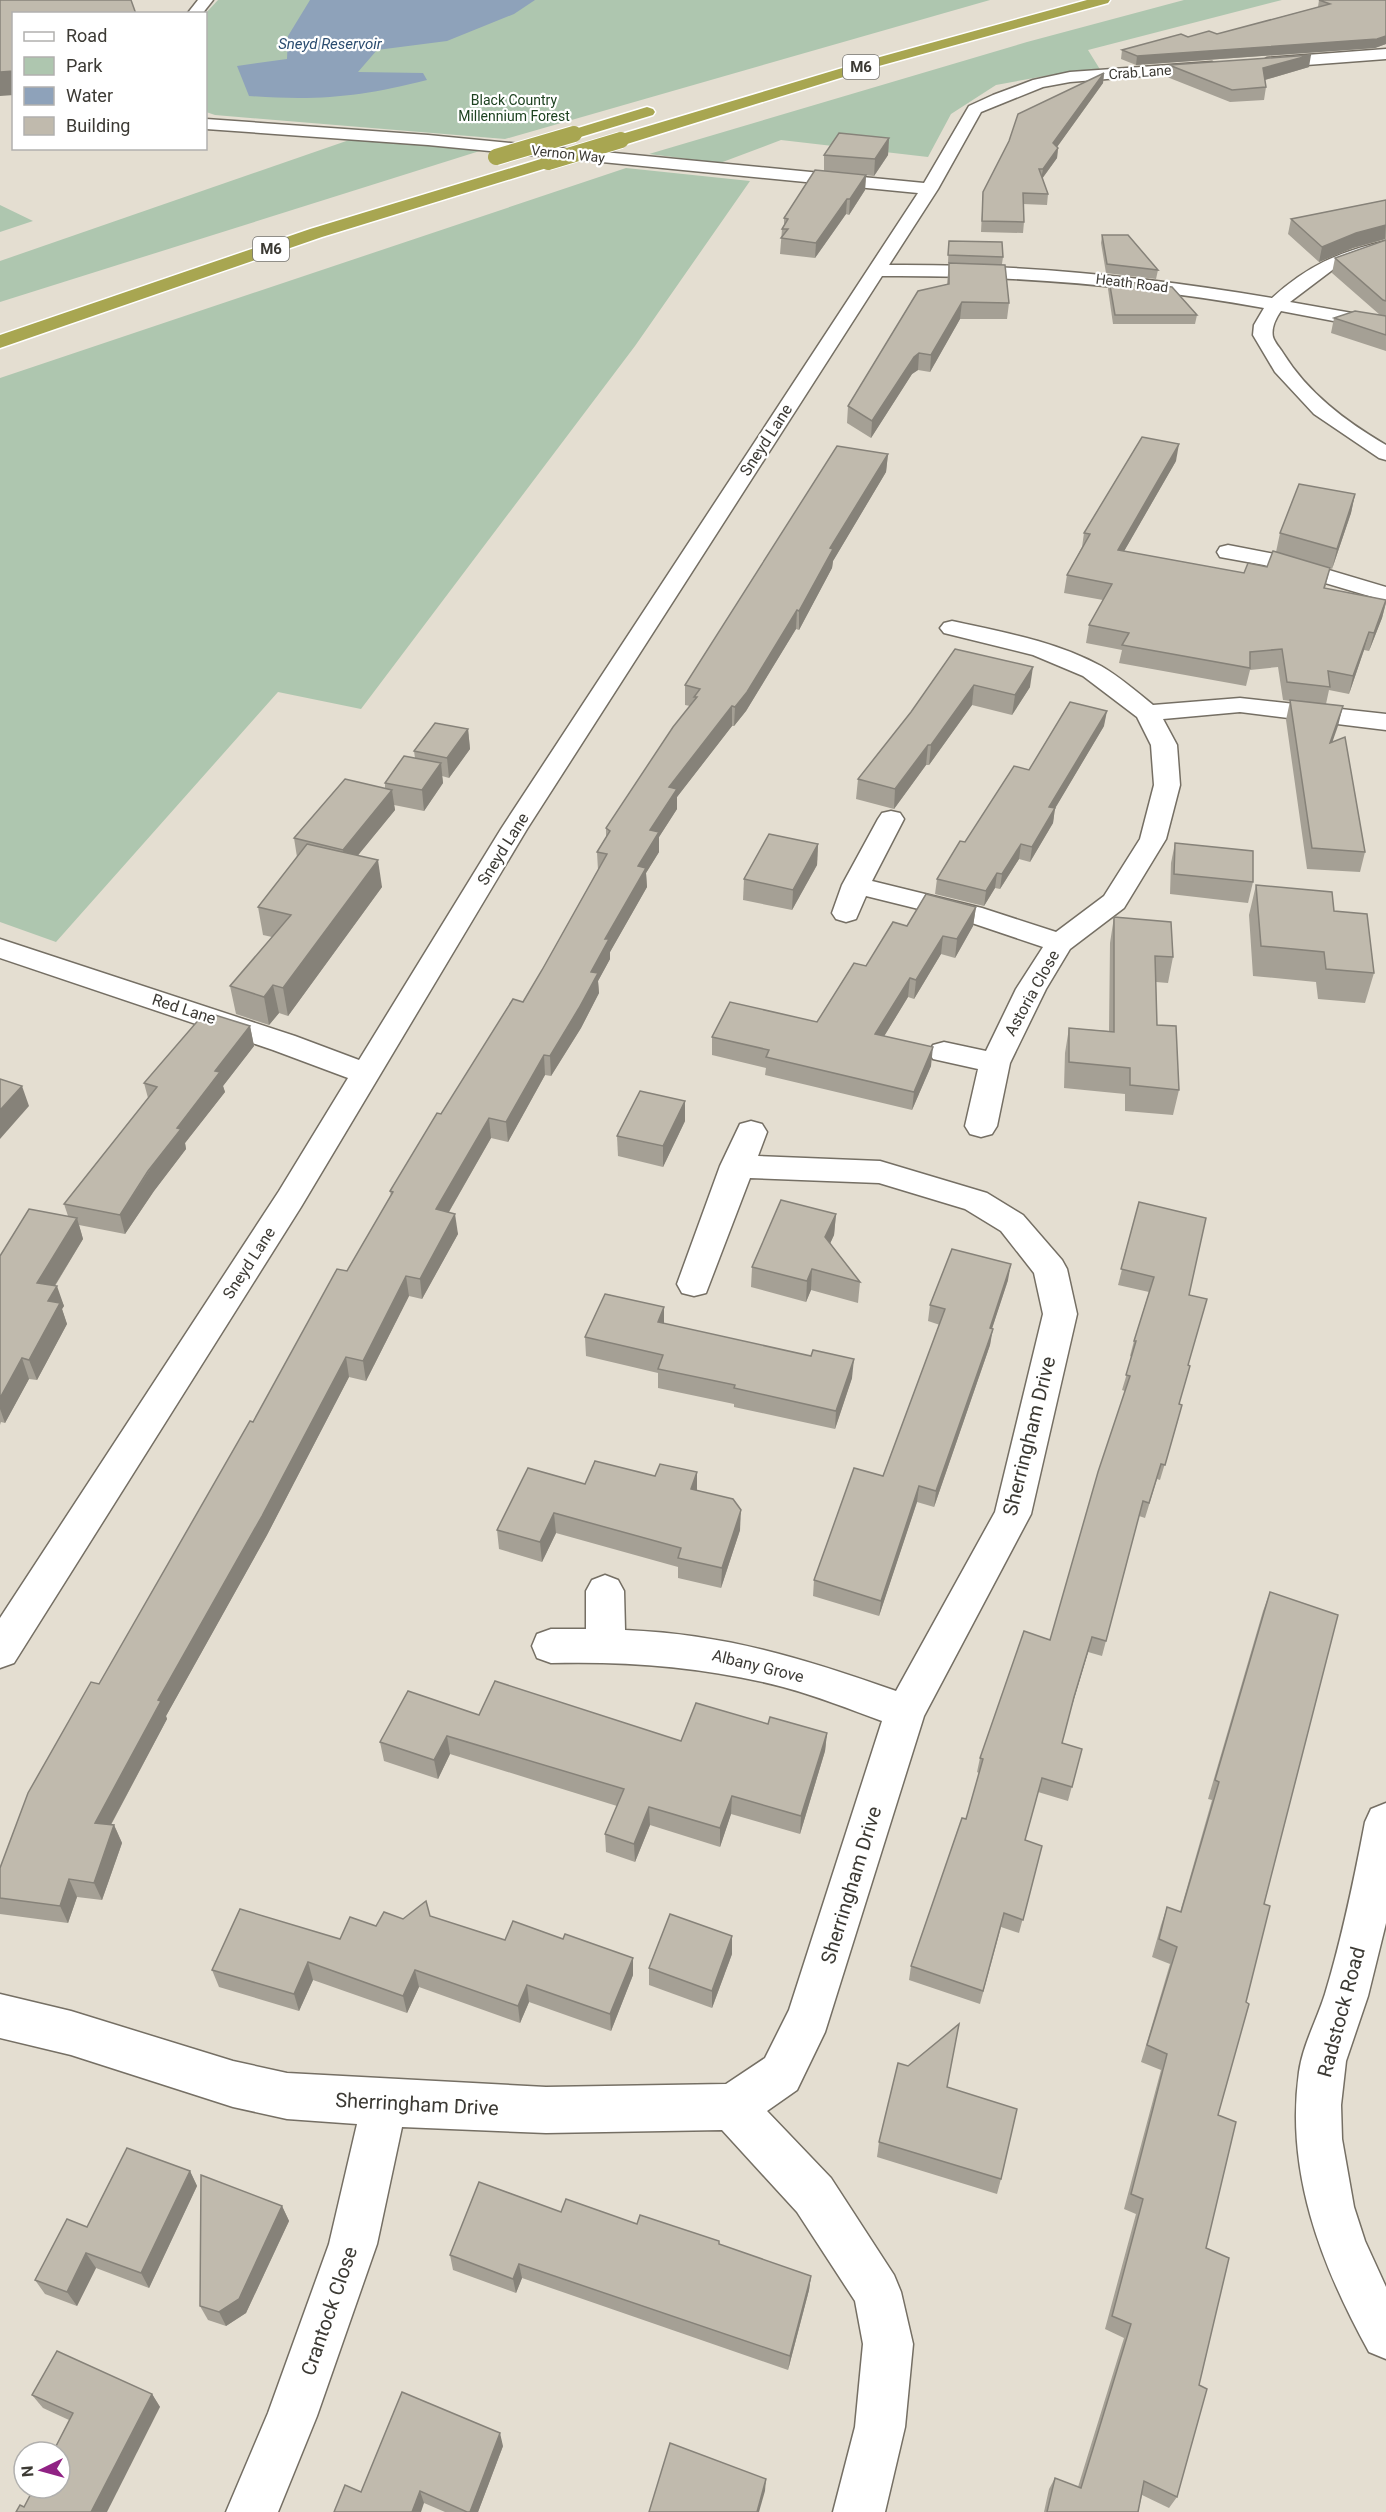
<svg xmlns="http://www.w3.org/2000/svg" width="1386" height="2512" viewBox="0 0 1386 2512" font-family="Roboto,sans-serif">
	<style>
		.green { fill: #aec6af }
		.water { fill: #8ea2ba }
		.lines { fill: none; stroke-linecap: round; stroke-linejoin: round }
		.minor-casing { stroke: #756f64; stroke-width: 3 }
		.motorway-casing { stroke: #fff; stroke-width: 3 }
		.minor { fill: #fff; fill-rule: evenodd }
		.motorway { fill: #a8a651; fill-rule: evenodd }
		.motorway-bridge-casing { stroke: #fff; stroke-width: 18; stroke-linecap: butt }
		.motorway-bridge { stroke: #a8a651; stroke-width: 16 }
		.wall { fill: #a5a095 }
		.shaded-wall { fill: #868279 }
		.building { fill: #c0baad; stroke: #868279; stroke-width: 1.5 }
		.labels { text-anchor: middle; dominant-baseline: central; stroke-width: 4.5; stroke-linejoin: round; paint-order: stroke }
		.far-street-label { font-size: 14px; fill: #3c3a34; stroke: #fff }
		.far-park-label { font-size: 14px; fill: #1d4220; stroke: #fff }
		.far-water-label { font-size: 15px; font-style: italic; fill: #2c4d70; stroke: #fff }
		.shield { fill: #fff; stroke: #767571; stroke-width: 1.5 }
		.shield-label { font-size: 15px; font-weight: bold; fill: #3c3a34 }
		.street-label { font-size: 16px; fill: #3c3a34; stroke: #fff }
		.near-street-label { font-size: 20px; fill: #3c3a34; stroke: #fff }
	</style>
	<rect width="100%" height="100%" fill="#e4ded1"/>
	<g class="green">
		<path d="M218,0H990L505,139L215,115L206,112L205,14Z"/>
		<path d="M1184,0H1282L1088,50L1101,71L1056,74L996,85L951,114L928,157L781,140L720,163L649,154L1027,42Z"/>
		<path d="M355,138L486,149L0,302V261Z"/>
		<path d="M626,168L750,181L635,346L361,709L278,692L56,942L0,922V378Z"/>
		<path d="M0,205L33,221L0,232Z"/>
	</g>
	<path class="water" d="M310,0H535L514,14L447,41L377,50L358,72L423,73L427,80C361,97 317,101 249,96L237,66L287,59L288,36Z"/>
	<g class="lines">
		<defs>
			<g id="minor">
				<path d="M198,0H213L202,14H187Z"/>
				<path d="M1386,49V59L1267,68L1259,63L1267,58Z"/>
				<path d="M1212,62L1220,67L1217,70L1070,82L1043,87L981,112L938,189L889,265C1019,264 1144,276 1272,298C1308,265 1339,252 1386,241V251L1335,268L1290,302L1386,319V331L1281,311C1276,318 1271,328 1273,337C1275,343 1280,348 1283,353C1308,393 1345,421 1386,445V460L1379,458L1314,414L1275,372L1253,335L1254,325L1264,308C1136,285 1011,275 882,276L527,829L301,1207L14,1663L0,1668V1618L279,1191L348,1078L273,1050L0,958V939L295,1036L359,1060L501,829L918,193L428,145L206,129V119L428,135L924,183L969,106L993,95L1033,80L1070,72Z"/>
				<path d="M1228,545L1275,554L1386,587V601L1264,565L1220,557L1217,552L1220,547Z"/>
				<path d="M952,621C1002,632 1055,641 1101,666C1120,677 1136,691 1153,705L1240,698L1386,714V730L1240,712L1163,719L1177,745L1180,785L1166,839L1124,908L1070,949L1046,989L1010,1063L997,1126L992,1134L981,1137L970,1134L965,1126L978,1069L933,1059L929,1052L933,1045L944,1042L986,1051L1016,989L1043,947L963,920L866,896L856,919L846,922L836,919L832,913L842,885L878,819L882,813L891,811L900,813L904,819L872,881L982,908L1056,932L1104,896L1140,839L1154,785L1151,745L1137,717L1083,676L1033,655L944,633L940,628L944,623Z"/>
				<path d="M751,1121L762,1124L767,1132L758,1156L880,1161L987,1193L1023,1215L1062,1260L1067,1269L1077,1314L1031,1514L924,1716L825,2032L797,2090L767,2111L831,2178L894,2275L901,2292L913,2344L905,2427L885,2512H833L855,2427L863,2344L855,2301L797,2212L722,2130L546,2133L402,2127L377,2244L317,2416L278,2512H226L268,2413L329,2244L357,2124L287,2119L233,2107L71,2055L0,2038V1994L71,2011L233,2061L287,2073L546,2087L726,2084L765,2058L789,2010L882,1721C849,1709 817,1696 783,1687C707,1667 629,1661 551,1663L537,1658L532,1646L537,1634L551,1629H586V1591L592,1580L605,1575L618,1580L624,1591L625,1630C724,1634 803,1658 896,1691L995,1512L1043,1314L1034,1273L1001,1231L965,1209L879,1183L750,1178L706,1293L694,1296L682,1293L677,1284L720,1166L740,1124Z"/>
				<path d="M1386,1803V1923L1368,1996L1346,2061L1341,2105L1342,2139L1354,2207L1365,2241L1386,2287V2359L1369,2352C1321,2265 1285,2172 1299,2072C1303,2044 1317,2020 1325,1994C1342,1938 1354,1880 1365,1822L1371,1809Z"/>
			</g>
			<g id="motorway">
				<path d="M1087,0H1110L1108,3L879,66L627,144L621,145L613,140L615,136L869,60Z"/>
				<path d="M647,107L653,109L655,112L653,115L574,139L566,134L568,131Z"/>
				<path d="M544,158L550,159L552,163L550,167L322,237L0,348V335L310,229Z"/>
			</g>
		</defs>
		<use href="#minor" class="minor-casing"/>
		<use href="#motorway" class="motorway-casing"/>
		<use href="#minor" class="minor"/>
		<use href="#motorway" class="motorway"/>
		<defs>
			<g id="motorway-bridge">
				<path d="M496,157L574,134"/>
				<path d="M548,162L621,140"/>
			</g>
		</defs>
		<use href="#motorway-bridge" class="motorway-bridge-casing"/>
		<use href="#motorway-bridge" class="motorway-bridge"/>
	</g>
	<g class="wall">
		<path d="M1319,0H1386V44L1375,48L1136,65L1121,59L1122,50L1188,37L1217,34L1318,7Z"/>
		<path d="M1169,65L1309,67L1265,80L1266,87L1264,100L1230,102L1167,77Z"/>
		<path d="M1104,73L1103,83L1057,147L1058,148L1057,158L1042,179L1048,194L1047,205L1023,204L1024,222L1023,233L981,232L983,192Z"/>
		<path d="M889,138L888,155L874,176L824,171V155Z"/>
		<path d="M866,175L865,190L849,215L846,214L815,258L780,254L782,229L784,225V218Z"/>
		<path d="M1386,200V239L1353,248L1319,262L1288,234L1291,219Z"/>
		<path d="M1102,235L1158,270L1156,279L1106,273L1101,243Z"/>
		<path d="M1386,240V351L1331,333L1334,318L1380,315L1332,273L1335,258Z"/>
		<path d="M949,241L1003,257L1002,264L1009,303L1007,319H960L930,372L918,370L912,374L871,438L847,423L848,406L947,284L949,263H948Z"/>
		<path d="M1109,280L1197,315L1195,324H1113L1108,289Z"/>
		<path d="M888,454L886,472L833,561L832,568L799,630L796,629L746,711L734,726H732L677,797V809L659,837V852L646,873L647,887L610,952V959L598,981L599,993L581,1028L551,1076L545,1075L508,1142L491,1138L449,1212L458,1234L422,1299L409,1296L366,1381L349,1377L267,1535L166,1716L167,1719L111,1825H114L122,1843L102,1900L77,1897L68,1923L0,1914V1868L99,1684L253,1422L347,1271L391,1196L390,1191L441,1114L523,1002L542,970L598,870L597,852L606,837V828L690,706L685,705V685Z"/>
		<path d="M1176,461L1124,551L1244,573L1267,567L1276,552L1280,533L1355,494L1351,513L1332,569L1330,568L1325,588L1386,603L1382,618L1369,651L1364,650L1349,694L1329,690L1326,704L1343,706L1332,742L1365,852L1360,872L1307,869L1286,720L1290,701L1283,700L1278,667L1250,670L1246,686L1119,663L1122,650L1086,643L1089,625L1103,600L1064,593L1067,575L1082,547L1084,533Z"/>
		<path d="M955,649L1030,687L1012,715L972,705L929,765H926L894,809L856,799L858,779L911,712Z"/>
		<path d="M1104,726L1055,808L1053,823L1030,862L1019,859L1000,889L995,888L984,906L935,894L937,879L965,842L1029,770Z"/>
		<path d="M468,729L470,749L449,778L442,776L443,783L424,811L394,805L395,810L358,855L382,887L288,1016L279,1013L269,1025L236,1014L230,986L272,937L263,935L258,907L297,857L294,838L385,788V783L415,758L414,751Z"/>
		<path d="M1175,843L1253,882L1248,903L1170,894L1171,863Z"/>
		<path d="M818,844L817,865L792,910L743,900L744,879Z"/>
		<path d="M1256,885L1374,973L1365,1003L1318,999L1316,982L1253,976L1249,915Z"/>
		<path d="M976,907L973,926L955,958L941,954L914,999L908,997L884,1036L931,1066L912,1110L765,1075L766,1068L712,1055V1037L817,1022L866,966L907,926Z"/>
		<path d="M1114,917L1173,957L1168,983L1156,982L1157,1025L1179,1090L1173,1115L1125,1111V1094L1064,1088L1065,1053L1069,1028L1109,1031L1110,943Z"/>
		<path d="M211,1019L250,1026L254,1046L223,1086L225,1092L185,1143L186,1149L154,1191L125,1234L79,1225L83,1239L55,1286L64,1306L62,1309L67,1324L37,1380L29,1379L5,1423L1,1422L0,1425V1256L68,1216L64,1204L148,1098L144,1083Z"/>
		<path d="M685,1101V1121L663,1167L618,1156L617,1136Z"/>
		<path d="M1139,1202L1189,1295L1188,1365L1179,1404L1178,1420L1160,1480L1157,1479L1145,1518L1139,1516L1102,1656L1088,1652L1070,1712L1062,1743L1082,1749L1068,1801L1038,1792L1025,1840L1042,1846L1019,1933L1001,1927L980,2004L909,1980L911,1966L966,1819L979,1773L977,1772L980,1758L1050,1640L1125,1391L1122,1390L1132,1357L1130,1356L1134,1341L1149,1292L1118,1285Z"/>
		<path d="M836,1214L834,1235L830,1243L860,1282L858,1303L811,1290L806,1302L751,1287L752,1267Z"/>
		<path d="M1008,1280L992,1328L990,1345L934,1507L917,1502L879,1616L813,1596L814,1580L883,1476L940,1325L928,1321L930,1305Z"/>
		<path d="M664,1307V1324L852,1378L835,1429L734,1407V1404L658,1388V1373L586,1356L585,1337Z"/>
		<path d="M585,1484L697,1490L740,1530L721,1588L678,1578V1567L556,1533L542,1562L499,1549L497,1530Z"/>
		<path d="M1270,1592L1264,1904L1218,2115L1206,2248L1199,2385L1177,2497L1169,2508L1142,2495L1138,2512H1044L1049,2489L1055,2478L1078,2487L1124,2338L1105,2329L1136,2214L1124,2209L1161,2070L1141,2062L1170,1964L1152,1957L1161,1925L1167,1907L1180,1912L1212,1800L1208,1799L1263,1611Z"/>
		<path d="M479,1715L681,1741L768,1724L827,1733L825,1751L800,1834L731,1814L720,1847L650,1825L635,1862L606,1852L605,1834L617,1806L450,1754L438,1779L384,1761L380,1742Z"/>
		<path d="M430,1916L505,1940L563,1939L633,1958V1975L611,2031L529,2002L520,2023L419,1987L407,2013L313,1980L299,2011L219,1987L212,1970L340,1939L403,1919Z"/>
		<path d="M732,1954L712,2008L649,1985V1968Z"/>
		<path d="M908,2066L947,2087L1001,2179L997,2194L877,2157L879,2142Z"/>
		<path d="M190,2171L197,2186L149,2288L96,2268L77,2306L45,2294L35,2280L87,2227Z"/>
		<path d="M282,2206L289,2221L246,2313L226,2326L208,2320L200,2306Z"/>
		<path d="M561,2212L637,2224L719,2244L811,2276L809,2290L788,2370L522,2278L516,2293L453,2270L450,2255Z"/>
		<path d="M152,2394L160,2407L69,2420L43,2408L32,2395Z"/>
		<path d="M503,2446L478,2512H445L424,2503L334,2512L361,2492Z"/>
	</g>
	<g class="shaded-wall">
		<path d="M1386,36V44L1375,48L1136,65L1137,56Z"/>
		<path d="M1311,55L1309,67L1261,81L1263,68Z"/>
		<path d="M14,71V95L0,96V72Z"/>
		<path d="M1104,73L1103,83L1052,154L1053,143Z"/>
		<path d="M889,138L888,155L874,176L875,159Z"/>
		<path d="M1058,148L1057,158L1041,180L1043,169Z"/>
		<path d="M866,175L865,190L849,215L850,199Z"/>
		<path d="M847,199L846,214L815,258L816,243Z"/>
		<path d="M1386,225L1385,239L1353,248L1319,262L1322,247L1356,233Z"/>
		<path d="M962,302L960,319L930,372L931,355Z"/>
		<path d="M919,353L918,370L912,374L871,438L872,421L914,357Z"/>
		<path d="M1179,444L1176,461L1115,567L1118,550Z"/>
		<path d="M888,454L886,472L833,561L832,568L799,630V611L830,548Z"/>
		<path d="M1355,494L1351,513L1332,569L1337,549Z"/>
		<path d="M1386,602L1382,618L1369,651L1374,633Z"/>
		<path d="M797,610L796,629L746,711L734,726L735,707Z"/>
		<path d="M1369,632L1364,650L1349,694L1353,676Z"/>
		<path d="M1033,667L1030,687L1012,715L1015,695Z"/>
		<path d="M974,685L972,705L929,765L931,745Z"/>
		<path d="M732,706V726L677,797V809L659,837V852L646,873L647,887L610,952V959L598,981L599,993L581,1028L551,1076L550,1056L591,972L638,866L650,830L669,787Z"/>
		<path d="M1343,706L1338,726L1325,763L1330,743Z"/>
		<path d="M1107,711L1104,726L1047,822L1049,807Z"/>
		<path d="M468,729L470,749L449,778L447,758Z"/>
		<path d="M928,745L926,765L894,809L895,789Z"/>
		<path d="M441,763L443,783L424,811L422,790Z"/>
		<path d="M392,790L395,810L346,870L343,850Z"/>
		<path d="M1055,808L1053,823L1030,862L1032,847Z"/>
		<path d="M818,844L817,865L792,910L793,890Z"/>
		<path d="M1021,844L1019,859L1000,889L1002,874Z"/>
		<path d="M378,860L382,887L288,1016L283,988Z"/>
		<path d="M997,873L995,888L984,906L986,891Z"/>
		<path d="M976,907L973,926L955,958L957,939Z"/>
		<path d="M943,936L941,954L914,999L916,980Z"/>
		<path d="M910,978L908,997L874,1053L875,1034Z"/>
		<path d="M273,985L279,1013L269,1025L264,997Z"/>
		<path d="M250,1026L254,1046L223,1086L225,1092L185,1143L186,1149L154,1191L125,1234L120,1215L215,1071Z"/>
		<path d="M933,1047L931,1066L912,1110L914,1092Z"/>
		<path d="M544,1055L545,1075L508,1142L506,1122Z"/>
		<path d="M22,1086L29,1106L0,1139V1110Z"/>
		<path d="M685,1101V1121L663,1167V1146Z"/>
		<path d="M489,1118L491,1138L439,1229L436,1209Z"/>
		<path d="M455,1214L458,1234L422,1299L420,1279Z"/>
		<path d="M836,1214L834,1235L824,1257L825,1237Z"/>
		<path d="M77,1218L83,1239L44,1303L37,1283Z"/>
		<path d="M1011,1264L1008,1280L987,1344L990,1328Z"/>
		<path d="M812,1269L811,1290L806,1302L807,1281Z"/>
		<path d="M406,1276L409,1296L366,1381L363,1361Z"/>
		<path d="M57,1286L64,1306L62,1309L67,1324L37,1380L29,1360L48,1301Z"/>
		<path d="M664,1307V1326L658,1322Z"/>
		<path d="M993,1329L990,1345L934,1507L936,1491Z"/>
		<path d="M346,1357L349,1377L267,1535L166,1716L167,1719L102,1841L95,1823L158,1700Z"/>
		<path d="M22,1358L29,1379L5,1423L0,1409V1398Z"/>
		<path d="M854,1359L852,1378L835,1429L836,1411Z"/>
		<path d="M697,1472V1492L691,1489Z"/>
		<path d="M919,1486L917,1502L879,1616L881,1601Z"/>
		<path d="M741,1510L740,1530L721,1588L722,1568Z"/>
		<path d="M554,1513L556,1533L542,1562L540,1542Z"/>
		<path d="M1092,1637L1088,1652L1070,1712L1074,1697Z"/>
		<path d="M827,1733L825,1751L800,1834L801,1816Z"/>
		<path d="M447,1736L450,1754L438,1779L434,1760Z"/>
		<path d="M732,1796L731,1814L720,1847V1828Z"/>
		<path d="M649,1807L650,1825L635,1862L634,1844Z"/>
		<path d="M114,1825L122,1843L102,1900L94,1883Z"/>
		<path d="M69,1879L77,1897L68,1923L60,1906Z"/>
		<path d="M732,1936V1954L712,2008V1991Z"/>
		<path d="M633,1958V1975L611,2031L610,2014Z"/>
		<path d="M308,1962L313,1980L299,2011L294,1994Z"/>
		<path d="M415,1970L419,1987L407,2013L403,1996Z"/>
		<path d="M527,1985L529,2002L520,2023L518,2006Z"/>
		<path d="M190,2171L197,2186L149,2288L141,2273Z"/>
		<path d="M282,2206L289,2221L246,2313L226,2326L219,2312Z"/>
		<path d="M86,2253L96,2268L77,2306L67,2292Z"/>
		<path d="M519,2264L522,2278L516,2293L513,2279Z"/>
		<path d="M811,2276L809,2290L788,2370L790,2356Z"/>
		<path d="M152,2394L160,2407L107,2512H91Z"/>
		<path d="M500,2433L503,2446L478,2512H470Z"/>
		<path d="M766,2479L765,2491L759,2512H757Z"/>
		<path d="M420,2491L424,2503L421,2512H412Z"/>
	</g>
	<g class="building">
		<path d="M0,0H131L136,14H14V71L0,72Z"/>
		<path d="M1319,0H1386V36L1377,39L1137,56L1122,50L1181,34L1188,37L1209,31L1217,34L1330,4Z"/>
		<path d="M1311,55L1263,68L1266,87L1232,90L1169,65Z"/>
		<path d="M1104,73L1053,143L1058,148L1043,169H1039L1048,194L1023,193L1024,222L982,221L983,192L1009,141L1018,114Z"/>
		<path d="M839,133L889,138L875,159L824,155Z"/>
		<path d="M815,170L866,175L850,199H847L816,243L781,238L788,229H782L788,219L784,218Z"/>
		<path d="M1386,200V225L1356,233L1322,247L1291,219Z"/>
		<path d="M1102,235H1128L1158,270L1107,264Z"/>
		<path d="M1386,240V301L1383,300L1335,258Z"/>
		<path d="M949,241L1002,242L1003,257L948,255Z"/>
		<path d="M949,263L1005,265L1009,303L962,302L931,355L919,353L914,357L872,421L848,406L918,291L949,284Z"/>
		<path d="M1109,280L1172,287L1197,315H1115Z"/>
		<path d="M1355,311L1386,316V335L1334,318Z"/>
		<path d="M1142,437L1179,444L1118,550L1244,573L1248,563L1267,567L1273,551L1330,568L1324,588L1386,600L1374,633L1369,632L1353,676L1328,671L1330,687L1287,682L1282,649L1250,652V668L1122,645L1129,633L1089,625L1112,584L1067,575L1090,534L1084,533Z"/>
		<path d="M837,446L888,454L830,548L833,549L799,611L797,610L747,692L735,707L732,706L669,787L677,789L650,830L659,832L638,866L646,868L605,939H609L591,972L598,973L579,1008L550,1056L544,1055L506,1122L489,1118L436,1209L455,1214L420,1279L406,1276L363,1361L346,1357L262,1516L158,1700L161,1701L95,1823L114,1825L94,1883L69,1879L60,1906L0,1898V1868L28,1793L91,1682L99,1684L250,1421L253,1422L337,1269L347,1271L393,1192L390,1191L437,1113L441,1114L513,999L523,1002L542,970L607,854L597,852L610,831L606,828L673,727L697,697H694L700,689L685,685Z"/>
		<path d="M1299,484L1355,494L1337,549L1280,533Z"/>
		<path d="M955,649L1033,667L1015,695L974,685L931,745H928L895,789L858,779L911,712Z"/>
		<path d="M1290,700L1343,706L1330,743L1345,737L1365,852L1312,848Z"/>
		<path d="M1070,702L1107,711L1049,807L1055,808L1032,847L1021,844L1002,874L997,873L986,891L937,879L960,841L965,842L1014,766L1029,770Z"/>
		<path d="M435,723L468,729L447,758L414,751Z"/>
		<path d="M404,756L441,763L422,790L385,783Z"/>
		<path d="M345,779L392,790L343,850L294,838Z"/>
		<path d="M769,834L818,844L793,890L744,879Z"/>
		<path d="M1175,843L1253,851V882L1174,874Z"/>
		<path d="M307,844L378,860L283,988L273,985L264,997L230,986L291,915L258,907Z"/>
		<path d="M1256,885L1332,892L1334,911L1367,914L1374,973L1326,969L1324,952L1261,946Z"/>
		<path d="M926,894L976,907L957,939L943,936L916,980L910,978L875,1034L933,1047L914,1092L766,1057L769,1050L712,1037L730,1002L817,1022L854,963L866,966L893,922L907,926Z"/>
		<path d="M1114,917L1171,922L1173,957L1155,956L1157,1025L1176,1026L1179,1090L1130,1085V1068L1069,1062V1028L1114,1032Z"/>
		<path d="M215,1015L250,1026L215,1071L220,1072L177,1128L181,1129L148,1171L120,1215L64,1204L157,1087L144,1083L201,1017L211,1019Z"/>
		<path d="M0,1079L22,1086L0,1110Z"/>
		<path d="M640,1091L685,1101L663,1146L617,1136Z"/>
		<path d="M781,1200L836,1214L825,1237L860,1282L812,1269L807,1281L752,1267Z"/>
		<path d="M1139,1202L1206,1218L1189,1295L1207,1299L1188,1365L1190,1366L1179,1404L1182,1405L1165,1465L1161,1464L1149,1503L1143,1501L1106,1641L1092,1637L1074,1697L1062,1743L1082,1749L1072,1787L1042,1778L1025,1840L1042,1846L1023,1920L1004,1913L983,1991L911,1966L962,1818L966,1819L983,1759L980,1758L1024,1631L1050,1640L1098,1472L1130,1376L1126,1375L1136,1341H1134L1154,1277L1121,1269Z"/>
		<path d="M29,1209L77,1218L37,1283L57,1286L48,1301L60,1303L29,1360L22,1358L0,1398V1256Z"/>
		<path d="M952,1249L1011,1264L990,1328L993,1329L936,1491L919,1486L881,1601L814,1580L854,1468L883,1476L945,1309L930,1305Z"/>
		<path d="M605,1294L664,1307L658,1322L811,1356L813,1350L854,1359L836,1411L734,1388L735,1385L658,1369L663,1355L585,1337Z"/>
		<path d="M595,1461L655,1476L660,1464L697,1472L691,1489L733,1499L741,1510L722,1568L678,1558L681,1548L554,1513L540,1542L497,1530L528,1468L585,1484Z"/>
		<path d="M1270,1592L1338,1615L1264,1904L1270,1906L1246,2002L1249,2004L1218,2115L1236,2122L1206,2248L1229,2258L1199,2385L1207,2389L1177,2497L1144,2481L1138,2512H1047L1055,2478L1081,2488L1131,2324L1112,2316L1143,2199L1131,2194L1167,2054L1147,2045L1177,1947L1159,1939L1167,1907L1181,1912L1219,1782L1215,1780Z"/>
		<path d="M495,1681L681,1741L696,1703L768,1724L770,1717L827,1733L801,1816L732,1796L720,1828L649,1807L634,1844L605,1834L624,1789L447,1736L434,1760L380,1742L408,1691L479,1715Z"/>
		<path d="M426,1901L430,1916L505,1940L513,1921L563,1939L565,1934L633,1958L610,2014L527,1985L518,2006L415,1970L403,1996L308,1962L294,1994L212,1970L240,1909L340,1939L350,1917L376,1926L384,1912L403,1919Z"/>
		<path d="M670,1914L732,1936L712,1991L649,1968Z"/>
		<path d="M959,2024L947,2087L1017,2109L1001,2179L879,2142L898,2063L908,2066Z"/>
		<path d="M127,2148L190,2171L141,2273L86,2253L67,2292L35,2280L67,2219L87,2227Z"/>
		<path d="M201,2175L282,2206L239,2299L219,2312L200,2306Z"/>
		<path d="M479,2182L561,2212L566,2199L637,2224L640,2215L719,2241V2244L811,2276L790,2356L519,2264L513,2279L450,2255Z"/>
		<path d="M57,2351L152,2394L91,2512H16L20,2505L24,2507L34,2488H60V2452H53L73,2413L32,2395Z"/>
		<path d="M402,2392L500,2433L470,2512H467L420,2491L412,2512H334L345,2485L361,2492Z"/>
		<path d="M670,2443L766,2479L757,2512H649Z"/>
	</g>
	<g class="labels">
		<g class="far-street-label">
			<text transform="translate(1140 72) rotate(-4)">Crab Lane</text>
			<text transform="translate(568 154) rotate(6)">Vernon Way</text>
			<text transform="translate(1132 283) rotate(7)">Heath Road</text>
		</g>
		<g class="far-park-label">
			<text x="514" y="100">Black Country<tspan x="514" dy="16">Millennium Forest</tspan></text>
		</g>
		<g class="far-water-label">
			<text x="330" y="44">Sneyd Reservoir</text>
		</g>
		<g class="shield">
			<rect x="843" y="55" width="36" height="24" rx="4.5"/>
			<rect x="253" y="237" width="36" height="24" rx="4.5"/>
		</g>
		<g class="shield-label">
			<text x="861" y="67">M6</text>
			<text x="271" y="249">M6</text>
		</g>
		<g class="street-label">
			<text transform="translate(766 440) rotate(-57)">Sneyd Lane</text>
			<text transform="translate(503 849) rotate(-58)">Sneyd Lane</text>
			<text transform="translate(1032 993) rotate(-61)">Astoria Close</text>
			<text transform="translate(184 1009) rotate(18)">Red Lane</text>
			<text transform="translate(249 1263) rotate(-57)">Sneyd Lane</text>
			<text transform="translate(758 1666) rotate(14)">Albany Grove</text>
		</g>
		<g class="near-street-label">
			<text transform="translate(1029 1436) rotate(-76)">Sherringham Drive</text>
			<text transform="translate(851 1885) rotate(-73)">Sherringham Drive</text>
			<text transform="translate(1341 2012) rotate(-75)">Radstock Road</text>
			<text transform="translate(417 2104) rotate(3)">Sherringham Drive</text>
			<text transform="translate(329 2311) rotate(-71)">Crantock Close</text>
		</g>
	</g>
	<rect x="12" y="12" width="195" height="138" fill="#ffffff" stroke="#b1b0ae" stroke-width="1.5"/>
	<rect x="24" y="32" width="30" height="9" fill="#ffffff" stroke="#b1b0ae" stroke-width="1.5"/>
	<text x="66" y="42" font-size="18" fill="#3c3a34">Road</text>
	<rect x="24" y="57" width="30" height="18" fill="#aec6af" stroke="#b1b0ae" stroke-width="1.5"/>
	<text x="66" y="72" font-size="18" fill="#3c3a34">Park</text>
	<rect x="24" y="87" width="30" height="18" fill="#8ea2ba" stroke="#b1b0ae" stroke-width="1.5"/>
	<text x="66" y="102" font-size="18" fill="#3c3a34">Water</text>
	<rect x="24" y="117" width="30" height="18" fill="#c0baad" stroke="#b1b0ae" stroke-width="1.5"/>
	<text x="66" y="132" font-size="18" fill="#3c3a34">Building</text>
	<g transform="translate(42 2470) rotate(265)"><circle r="28" fill="#ffffff" stroke="#b1b0ae" stroke-width="1.5"/>
	<path d="M0-4.5L10 22L0 15L-10 22Z" fill="#902284"/>
	<text y="-9" font-size="16" font-weight="bold" text-anchor="middle" fill="#3c3a34">N</text>
	</g>
</svg>
